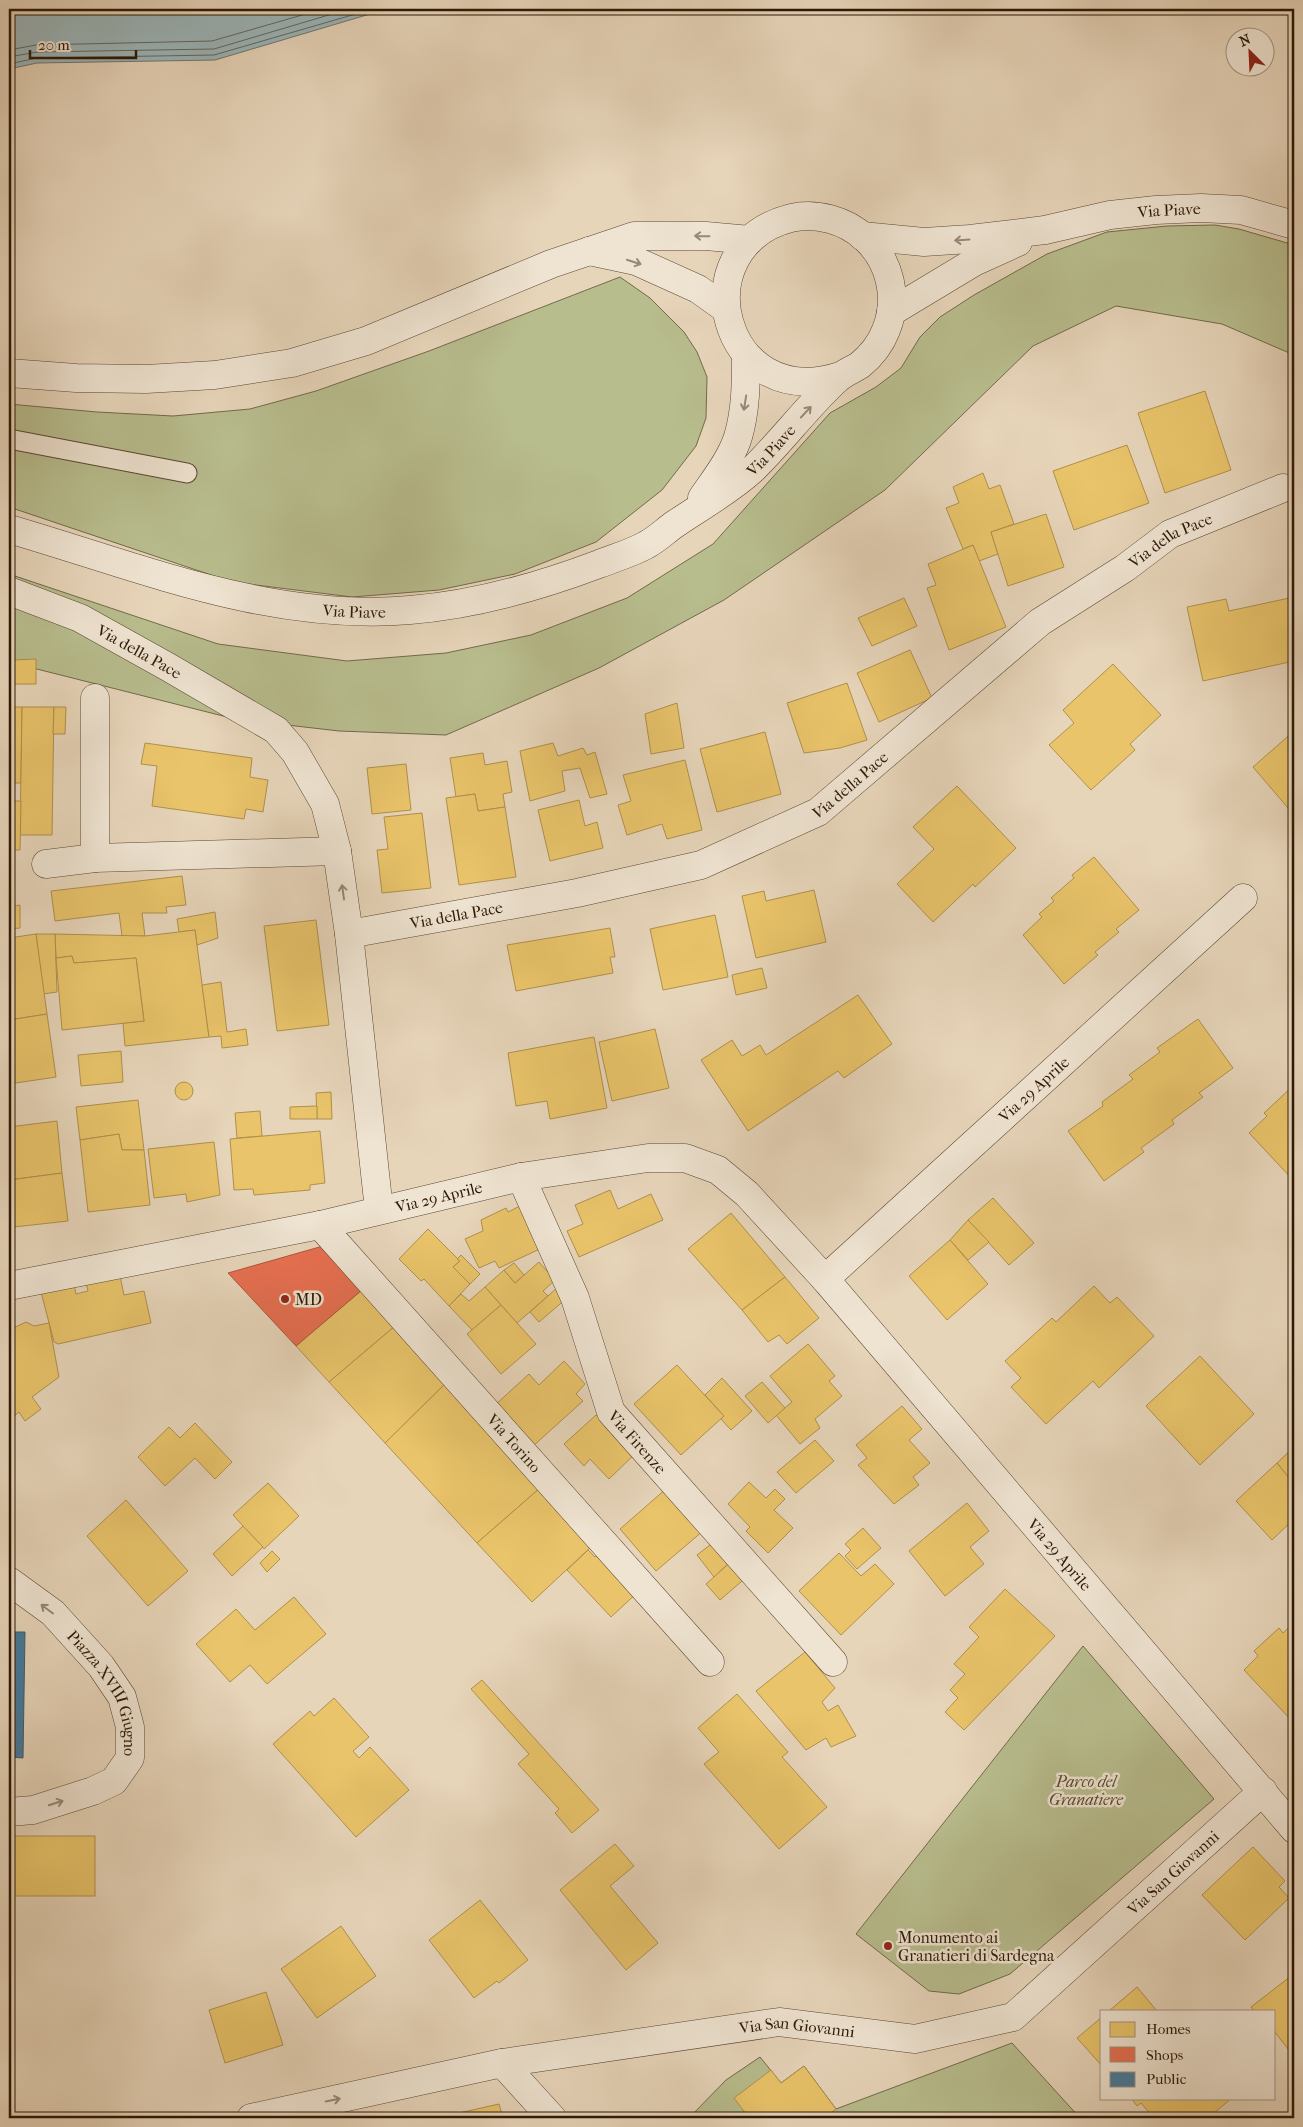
<svg xmlns="http://www.w3.org/2000/svg" width="1303" height="2127" viewBox="0 0 1303 2127" font-family="'IM FELL French Canon',serif">
	<style>
		.green { fill: #b8bd8e; stroke: #726a4a }
		.water { fill: #9bb6bb; stroke: #6f7772 }
		.homes { fill: #e9c46a; stroke: #b0904c }
		.shops { fill: #e76f51; stroke: #af553a }
		.public { fill: #457b9d; stroke: #3e5d6f }
		.lines { fill: none; stroke-linecap: round; stroke-linejoin: round }
		.shore { stroke: #646760; stroke-width: 1 }
		.service-casing { stroke: #5b4732; stroke-width: 21 }
		.minor-casing { stroke: #5b4732; stroke-width: 29 }
		.tertiary-casing { stroke: #5b4732; stroke-width: 29 }
		.service { stroke: #efe4d2; stroke-width: 19 }
		.minor { stroke: #efe4d2; stroke-width: 28 }
		.tertiary { stroke: #efe4d2; stroke-width: 28 }
		.oneway { stroke: #978876 }
		.poi-dot { fill: #8f2418; stroke: #efe4d2; stroke-width: 2 }
		.labels { text-anchor: middle; dominant-baseline: central; stroke-width: 5; stroke-linejoin: round; paint-order: stroke }
		.street-label { font-size: 16px; fill: #2c1805; stroke: #efe4d2 }
		.poi-label { font-size: 16px; fill: #2c1805; stroke: #efe4d2; text-anchor: start }
		.park-label { font-size: 16px; font-style: italic; fill: #564a2e; stroke: #efe4d2 }
	</style>
	<rect width="100%" height="100%" fill="#e7d5ba"/>
	<filter id="stains"><feTurbulence type="fractalNoise" baseFrequency=".004" numOctaves="4"/><feColorMatrix values="0 0 0 0 .2 0 0 0 0 .09 0 0 0 0 .02 0 0 0 .5 -.17"/></filter>
	<radialGradient id="worn" r=".72"><stop offset=".6" stop-color="#630" stop-opacity="0"/><stop offset="1" stop-color="#630" stop-opacity=".3"/></radialGradient>
	<g class="green">
		<path d="M1215,225L1239,229L1294,245V355L1222,324L1116,306L1033,346L885,490L724,600L599,668L446,735L339,731L235,719L9,662V574L218,644L347,661L446,653L531,635L627,598L713,544L830,413L876,387L901,368L920,337L940,317L974,295L1047,254L1107,232L1167,226Z"/>
		<path d="M620,277L650,298L684,332L697,352L707,377L706,418L696,446L662,490L596,542L515,574L439,590L352,597L232,582L9,507V404L97,412L173,416L250,409L316,391L429,351Z"/>
		<path d="M1083,1646L1214,1799L1010,1974L959,1994L929,1991L856,1934Z"/>
		<path d="M1012,2043L1080,2118H689L726,2080L760,2057L781,2083L804,2066L836,2109Z"/>
	</g>
	<path class="water" d="M9,9H403L370,14L215,60L37,63L9,69Z"/>
	<g class="homes">
		<path d="M1205,391L1231,470L1165,493L1138,413Z"/>
		<path d="M1127,445L1149,503L1074,530L1053,471Z"/>
		<path d="M983,473L989,489L1000,485L1014,524L991,532L998,554L979,561L973,545L963,549L946,508L959,503L953,487Z"/>
		<path d="M1046,514L1064,567L1008,586L991,532Z"/>
		<path d="M973,545L1006,627L949,650L927,588L936,585L928,564Z"/>
		<path d="M1294,597V661L1203,681L1187,607L1226,599L1229,611Z"/>
		<path d="M904,598L917,626L872,646L858,618Z"/>
		<path d="M910,650L932,698L879,722L857,673Z"/>
		<path d="M36,659V684H14V660Z"/>
		<path d="M1113,664L1161,715L1130,744L1135,750L1091,790L1049,745L1074,723L1063,710Z"/>
		<path d="M847,683L867,740L840,748L804,753L787,703Z"/>
		<path d="M677,703L684,748L651,754L645,714Z"/>
		<path d="M9,707H22L21,783H9Z"/>
		<path d="M22,707H54L52,835H20Z"/>
		<path d="M54,707H66L65,734H53Z"/>
		<path d="M1294,731V815L1253,767Z"/>
		<path d="M765,732L781,794L717,812L700,749Z"/>
		<path d="M145,743L252,758L250,777L268,780L263,812L246,809L244,819L152,806L157,766L141,764Z"/>
		<path d="M553,743L558,756L583,748L587,755L595,752L607,794L590,798L580,768L562,771L565,791L530,801L520,751Z"/>
		<path d="M483,753L485,765L507,761L512,792L503,794L505,807L478,811L475,794L456,797L450,758Z"/>
		<path d="M685,760L702,830L667,839L662,824L627,835L618,805L631,801L623,775Z"/>
		<path d="M406,764L411,810L372,814L367,768Z"/>
		<path d="M957,786L1016,848L975,887L973,884L933,922L897,884L934,849L913,827Z"/>
		<path d="M475,794L478,811L505,807L516,877L459,885L446,798Z"/>
		<path d="M579,800L585,826L597,822L603,848L550,861L538,810Z"/>
		<path d="M9,801H21L20,850H9Z"/>
		<path d="M422,813L431,888L382,893L377,850L388,849L384,817Z"/>
		<path d="M1094,857L1139,910L1116,929L1119,932L1095,952L1098,955L1064,984L1023,935L1042,917L1039,914L1054,901L1051,898L1074,878L1072,875Z"/>
		<path d="M182,876L186,905L166,907L167,913H142L145,936H122L119,913L55,921L51,891Z"/>
		<path d="M814,890L826,942L756,958L742,896L764,891L766,901Z"/>
		<path d="M20,905V928L9,929V907Z"/>
		<path d="M215,912L218,938L197,945L195,930L179,932L177,919Z"/>
		<path d="M715,915L728,977L663,990L650,929Z"/>
		<path d="M316,920L329,1025L277,1031L264,926Z"/>
		<path d="M610,928L615,957H610L613,973L516,991L507,945Z"/>
		<path d="M195,930L209,1037L125,1046L123,1023L144,1021L136,958L74,963L72,956L56,958L55,934L145,936Z"/>
		<path d="M36,934H55L57,992L43,994Z"/>
		<path d="M36,934L47,1014L9,1020V938Z"/>
		<path d="M72,956L74,963L136,958L144,1021L62,1030L56,958Z"/>
		<path d="M762,968L767,988L736,995L732,975Z"/>
		<path d="M221,982L227,1032L246,1029L248,1045L222,1048L221,1036L209,1037L202,985Z"/>
		<path d="M858,995L892,1044L844,1078L838,1071L748,1131L701,1060L732,1040L742,1056L760,1045L766,1055Z"/>
		<path d="M47,1014L56,1077L9,1084V1020Z"/>
		<path d="M1198,1019L1233,1068L1199,1093L1203,1097L1172,1120L1174,1124L1141,1148L1144,1152L1104,1181L1068,1131L1103,1106L1102,1102L1133,1079L1129,1075L1160,1052L1157,1048Z"/>
		<path d="M655,1029L669,1088L612,1101L599,1042Z"/>
		<path d="M594,1037L607,1108L550,1119L547,1101L516,1106L508,1053Z"/>
		<path d="M121,1051L123,1082L81,1086L78,1055Z"/>
		<circle cx="184" cy="1091" r="9"/>
		<path d="M1294,1085V1181L1249,1133L1267,1116L1264,1113Z"/>
		<path d="M331,1092L332,1119H317L316,1093Z"/>
		<path d="M138,1100L144,1150H122L119,1134L80,1140L76,1107Z"/>
		<path d="M317,1106V1119H290V1107Z"/>
		<path d="M260,1111L262,1136L237,1138L235,1113Z"/>
		<path d="M57,1121L62,1173L9,1180V1127Z"/>
		<path d="M320,1131L325,1183L310,1185V1190L254,1195L253,1189L234,1190L230,1139Z"/>
		<path d="M119,1134L122,1150H144L150,1205L88,1212L80,1140Z"/>
		<path d="M214,1142L220,1195L187,1202L186,1194L154,1198L148,1149Z"/>
		<path d="M62,1173L68,1221L14,1227L9,1180Z"/>
		<path d="M610,1190L618,1209L651,1194L663,1220L579,1257L567,1231L583,1224L575,1205Z"/>
		<path d="M993,1198L1034,1243L1009,1265L968,1220Z"/>
		<path d="M522,1205L542,1248L499,1268L495,1261L479,1268L465,1239L483,1231L481,1220L506,1208L508,1212Z"/>
		<path d="M731,1213L785,1277L742,1310L688,1249Z"/>
		<path d="M968,1220L989,1242L968,1260L950,1240Z"/>
		<path d="M428,1229L460,1261L453,1267L470,1284L449,1306L424,1279L421,1281L399,1259Z"/>
		<path d="M950,1240L988,1284L947,1320L909,1276Z"/>
		<path d="M461,1255L480,1274L470,1284L453,1267L460,1261L457,1259Z"/>
		<path d="M539,1262L555,1280L543,1291L548,1296L517,1323L485,1287L504,1270L515,1283Z"/>
		<path d="M514,1263L524,1275L515,1283L504,1270Z"/>
		<path d="M120,1276L124,1295L144,1291L151,1323L58,1344L54,1342L41,1292L74,1285L76,1294L88,1291L86,1283Z"/>
		<path d="M785,1277L819,1318L787,1344L779,1335L768,1342L742,1310Z"/>
		<path d="M1094,1286L1110,1303L1117,1297L1154,1336L1099,1388L1093,1381L1046,1424L1011,1387L1021,1378L1005,1361L1052,1318L1056,1322Z"/>
		<path d="M485,1287L501,1305L472,1330L449,1306L461,1294L469,1301Z"/>
		<path d="M558,1287L567,1298L539,1322L530,1312Z"/>
		<path d="M362,1290L395,1326L329,1382L296,1346Z"/>
		<path d="M501,1305L536,1344L501,1374L467,1334Z"/>
		<path d="M26,1322L34,1326L49,1323L59,1377L32,1397L41,1409L25,1421L19,1412L9,1421V1330Z"/>
		<path d="M395,1326L446,1383L385,1443L329,1382Z"/>
		<path d="M808,1344L835,1376L829,1381L842,1396L815,1419L820,1428L800,1444L776,1415L792,1402L770,1376Z"/>
		<path d="M1200,1356L1254,1414L1200,1465L1146,1406Z"/>
		<path d="M564,1361L585,1384L576,1394L583,1401L532,1447L494,1406L529,1374L539,1385Z"/>
		<path d="M677,1365L724,1416L681,1455L634,1404Z"/>
		<path d="M722,1378L752,1411L731,1430L721,1419L724,1416L705,1395Z"/>
		<path d="M762,1382L785,1408L768,1423L745,1396Z"/>
		<path d="M446,1383L540,1488L477,1543L385,1443Z"/>
		<path d="M902,1406L922,1429L909,1440L930,1463L913,1477L919,1485L894,1504L858,1465L867,1458L856,1445Z"/>
		<path d="M596,1415L637,1452L609,1479L590,1459L584,1466L564,1444Z"/>
		<path d="M195,1423L232,1462L215,1479L195,1458L165,1486L138,1457L169,1427L180,1438Z"/>
		<path d="M815,1440L834,1461L796,1493L777,1472Z"/>
		<path d="M1294,1447V1484L1277,1463Z"/>
		<path d="M1277,1463L1294,1484V1519L1272,1540L1236,1501Z"/>
		<path d="M749,1482L766,1498L775,1489L785,1499L774,1510L793,1528L768,1553L746,1531L750,1527L728,1504Z"/>
		<path d="M268,1483L299,1516L264,1549L233,1515Z"/>
		<path d="M540,1488L592,1546L532,1602L477,1543Z"/>
		<path d="M667,1488L703,1531L656,1571L620,1529Z"/>
		<path d="M126,1500L188,1571L148,1606L87,1536Z"/>
		<path d="M967,1503L989,1531L970,1547L984,1564L945,1596L909,1551Z"/>
		<path d="M243,1526L263,1547L232,1576L213,1554Z"/>
		<path d="M863,1528L881,1548L857,1569L845,1556L851,1550L845,1544Z"/>
		<path d="M715,1541L731,1561L714,1577L697,1555Z"/>
		<path d="M588,1550L595,1557L602,1551L639,1591L611,1617L567,1570Z"/>
		<path d="M272,1551L280,1559L267,1572L260,1563Z"/>
		<path d="M839,1553L861,1576L875,1564L894,1584L841,1635L799,1591Z"/>
		<path d="M734,1559L749,1575L720,1600L706,1584Z"/>
		<path d="M1005,1589L1055,1636L964,1730L945,1712L958,1698L950,1690L965,1674L954,1664L979,1637L969,1627Z"/>
		<path d="M294,1597L326,1634L267,1684L250,1665L230,1682L196,1644L236,1609L255,1630Z"/>
		<path d="M1294,1623V1723L1244,1670L1258,1656L1254,1651L1279,1628L1283,1633Z"/>
		<path d="M805,1652L835,1688L822,1702L828,1711L838,1705L856,1736L831,1747L826,1738L806,1750L756,1691Z"/>
		<path d="M482,1680L599,1810L572,1833L555,1813L559,1809L518,1764L529,1754L471,1689Z"/>
		<path d="M737,1694L788,1752L782,1757L827,1807L779,1849L704,1764L719,1752L698,1728Z"/>
		<path d="M334,1698L369,1737L353,1751L359,1758L370,1747L409,1790L356,1837L273,1744L310,1711L314,1716Z"/>
		<rect x="9" y="1836" width="86" height="60"/>
		<path d="M615,1844L634,1866L610,1886L658,1943L626,1970L560,1890Z"/>
		<path d="M1253,1847L1285,1881L1279,1887L1289,1898L1245,1940L1202,1895Z"/>
		<path d="M480,1900L528,1960L499,1983L497,1981L474,1998L429,1940Z"/>
		<path d="M341,1926L376,1976L317,2018L281,1969Z"/>
		<path d="M1291,1976L1294,1980V2052L1292,2054L1274,2031V2011H1254L1251,2007Z"/>
		<path d="M1137,1987L1157,2011H1109Z"/>
		<path d="M266,1992L283,2045L225,2063L209,2010Z"/>
		<path d="M1102,2017V2066L1077,2038Z"/>
		<path d="M804,2066L836,2109L824,2118H783L781,2115L776,2118H740L746,2114L734,2098L771,2070L781,2083Z"/>
		<path d="M1131,2098H1232L1208,2118H1149L1152,2116L1141,2103L1137,2106Z"/>
		<path d="M499,2104L503,2118H437Z"/>
	</g>
	<path class="shops" d="M323,1246L362,1290L296,1346L228,1273Z"/>
	<path class="public" d="M9,1632H25L23,1758L9,1757Z"/>
	<g class="lines">
		<g class="shore">
			<path d="M9,50L36,45L212,41L323,9"/>
			<path d="M9,57L37,52L214,49L349,9"/>
			<path d="M9,64L37,58L214,55L373,9"/>
		</g>
		<defs>
			<path id="service" d="M9,439L187,473"/>
			<g id="minor">
				<path id="s1" d="M9,591L80,618L168,667L276,730L295,752L325,804L337,851L349,934L379,1210"/>
				<path d="M95,858V698"/>
				<path d="M46,864L95,858L337,851"/>
				<path id="s2" d="M349,934L577,893L701,865L818,812L1040,622L1125,568L1170,534L1283,488"/>
				<path id="s3" d="M521,1177L575,1298L611,1412L833,1662"/>
				<path id="s4" d="M320,1225L710,1662"/>
				<path id="s5" d="M825,1279L1243,898"/>
				<path id="s6" d="M9,1286L320,1225L521,1177L648,1158H685L718,1170L747,1194L825,1279L1294,1829"/>
				<path id="s7" d="M9,1581L53,1613L101,1666L122,1697L130,1727V1758L114,1781L93,1791L33,1810L9,1812"/>
				<path d="M502,2063L552,2118"/>
				<path id="s8" d="M251,2118L502,2063L779,2022L915,2039L1013,2017L1263,1791"/>
			</g>
			<g id="tertiary">
				<path id="s9" d="M862,236L924,242L970,239L1045,230L1110,215L1156,210L1201,208L1241,210L1294,225"/>
				<path d="M589,251L636,261L698,289L726,309"/>
				<path d="M891,312L974,262L1018,242"/>
				<path d="M9,373L76,378L146,379L215,375L292,363L366,341L551,264L634,236H706L750,240"/>
				<path d="M702,498C715,479 731,459 738,437C746,410 746,382 746,355"/>
				<path id="s10" d="M9,529C140,567 270,622 410,610C475,605 538,587 599,564C614,558 632,553 646,545C656,540 665,531 675,524C700,507 729,491 752,470C781,442 806,408 836,380C843,373 852,370 860,365C871,356 881,343 886,330C899,298 890,261 865,238C845,220 816,212 791,218C680,246 721,414 840,376"/>
			</g>
		</defs>
		<use href="#service" class="service-casing"/>
		<use href="#minor" class="minor-casing"/>
		<use href="#tertiary" class="tertiary-casing"/>
		<use href="#service" class="service"/>
		<use href="#minor" class="minor"/>
		<use href="#tertiary" class="tertiary"/>
	</g>
	<defs><path id="oneway-shaft" d="M-6 0H5M1.5-3L5.5 0L1.5 3" fill="none" stroke-width="1.6" stroke-linecap="round" stroke-linejoin="round" transform="scale(1.25)"/></defs>
	<g class="oneway">
		<use href="#oneway-shaft" transform="translate(702 236) rotate(-179)"/>
		<use href="#oneway-shaft" transform="translate(962 240) rotate(176)"/>
		<use href="#oneway-shaft" transform="translate(634 262) rotate(18)"/>
		<use href="#oneway-shaft" transform="translate(745 403) rotate(99)"/>
		<use href="#oneway-shaft" transform="translate(806 412) rotate(-47)"/>
		<use href="#oneway-shaft" transform="translate(343 892) rotate(-98)"/>
		<use href="#oneway-shaft" transform="translate(47 1609) rotate(-143)"/>
		<use href="#oneway-shaft" transform="translate(56 1803) rotate(-18)"/>
		<use href="#oneway-shaft" transform="translate(333 2100) rotate(-12)"/>
	</g>
	<g class="poi-dot">
		<circle cx="285" cy="1299" r="5"/>
		<circle cx="888" cy="1946" r="5"/>
	</g>
	<g class="labels">
		<g class="street-label">
			<text stroke="none"><textPath href="#s9" startOffset="310">Via Piave</textPath></text>
			<text stroke="none"><textPath href="#s10" startOffset="815">Via Piave</textPath></text>
			<text stroke="none"><textPath href="#s2" startOffset="934">Via della Pace</textPath></text>
			<text stroke="none"><textPath href="#s10" startOffset="356">Via Piave</textPath></text>
			<text stroke="none"><textPath href="#s1" startOffset="144">Via della Pace</textPath></text>
			<text stroke="none"><textPath href="#s2" startOffset="529">Via della Pace</textPath></text>
			<text stroke="none"><textPath href="#s2" startOffset="109">Via della Pace</textPath></text>
			<text stroke="none"><textPath href="#s5" startOffset="282">Via 29 Aprile</textPath></text>
			<text stroke="none"><textPath href="#s6" startOffset="439">Via 29 Aprile</textPath></text>
			<text stroke="none"><textPath href="#s3" startOffset="292">Via Firenze</textPath></text>
			<text stroke="none"><textPath href="#s4" startOffset="292">Via Torino</textPath></text>
			<text stroke="none"><textPath href="#s6" startOffset="1239">Via 29 Aprile</textPath></text>
			<text stroke="none"><textPath href="#s7" startOffset="152">Piazza XVIII Giugno</textPath></text>
			<text stroke="none"><textPath href="#s8" startOffset="990">Via San Giovanni</textPath></text>
			<text stroke="none"><textPath href="#s8" startOffset="555">Via San Giovanni</textPath></text>
		</g>
		<g class="poi-label">
			<text x="295" y="1299">MD</text>
			<text x="898" y="1937">Monumento ai<tspan x="898" dy="18">Granatieri di Sardegna</tspan></text>
		</g>
		<g class="park-label">
			<text x="1086" y="1781">Parco del<tspan x="1086" dy="18">Granatiere</tspan></text>
		</g>
	</g>
	<rect width="1303" height="2127" fill="none" stroke="#e7d5ba" stroke-width="30"/>
	<rect x="10" y="10" width="1283" height="2107" fill="none" stroke="#2c1805" stroke-width="2.5"/>
	<rect x="15" y="15" width="1273" height="2097" fill="none" stroke="#2c1805"/>
	<rect x="1100" y="2010" width="175" height="90" fill="#efe4d2" stroke="#a19280"/>
	<rect x="1110" y="2022" width="25" height="15" fill="#e9c46a" stroke="#a19280"/>
	<text x="1146" y="2034" font-size="15" fill="#2c1805">Homes</text>
	<rect x="1110" y="2047" width="25" height="15" fill="#e76f51" stroke="#a19280"/>
	<text x="1146" y="2060" font-size="15" fill="#2c1805">Shops</text>
	<rect x="1110" y="2072" width="25" height="15" fill="#457b9d" stroke="#a19280"/>
	<text x="1146" y="2084" font-size="15" fill="#2c1805">Public</text>
	<g transform="translate(1250 52) rotate(336)"><circle r="24" fill="#efe4d2" stroke="#a19280"/>
	<path d="M0-4L9 19L0 12L-9 19Z" fill="#8f2418"/>
	<text y="-8" font-size="14" font-weight="bold" text-anchor="middle" fill="#2c1805">N</text>
	</g>
	<path d="M30 50v8h106v-8" fill="none" stroke="#2c1805" stroke-width="2.5"/>
	<text x="38" y="50" font-size="15" fill="#2c1805" stroke="#efe4d2" stroke-width="4" paint-order="stroke">20 m</text>
	<rect width="100%" height="100%" filter="url(#stains)"/>
	<rect width="100%" height="100%" fill="url(#worn)"/>
</svg>
